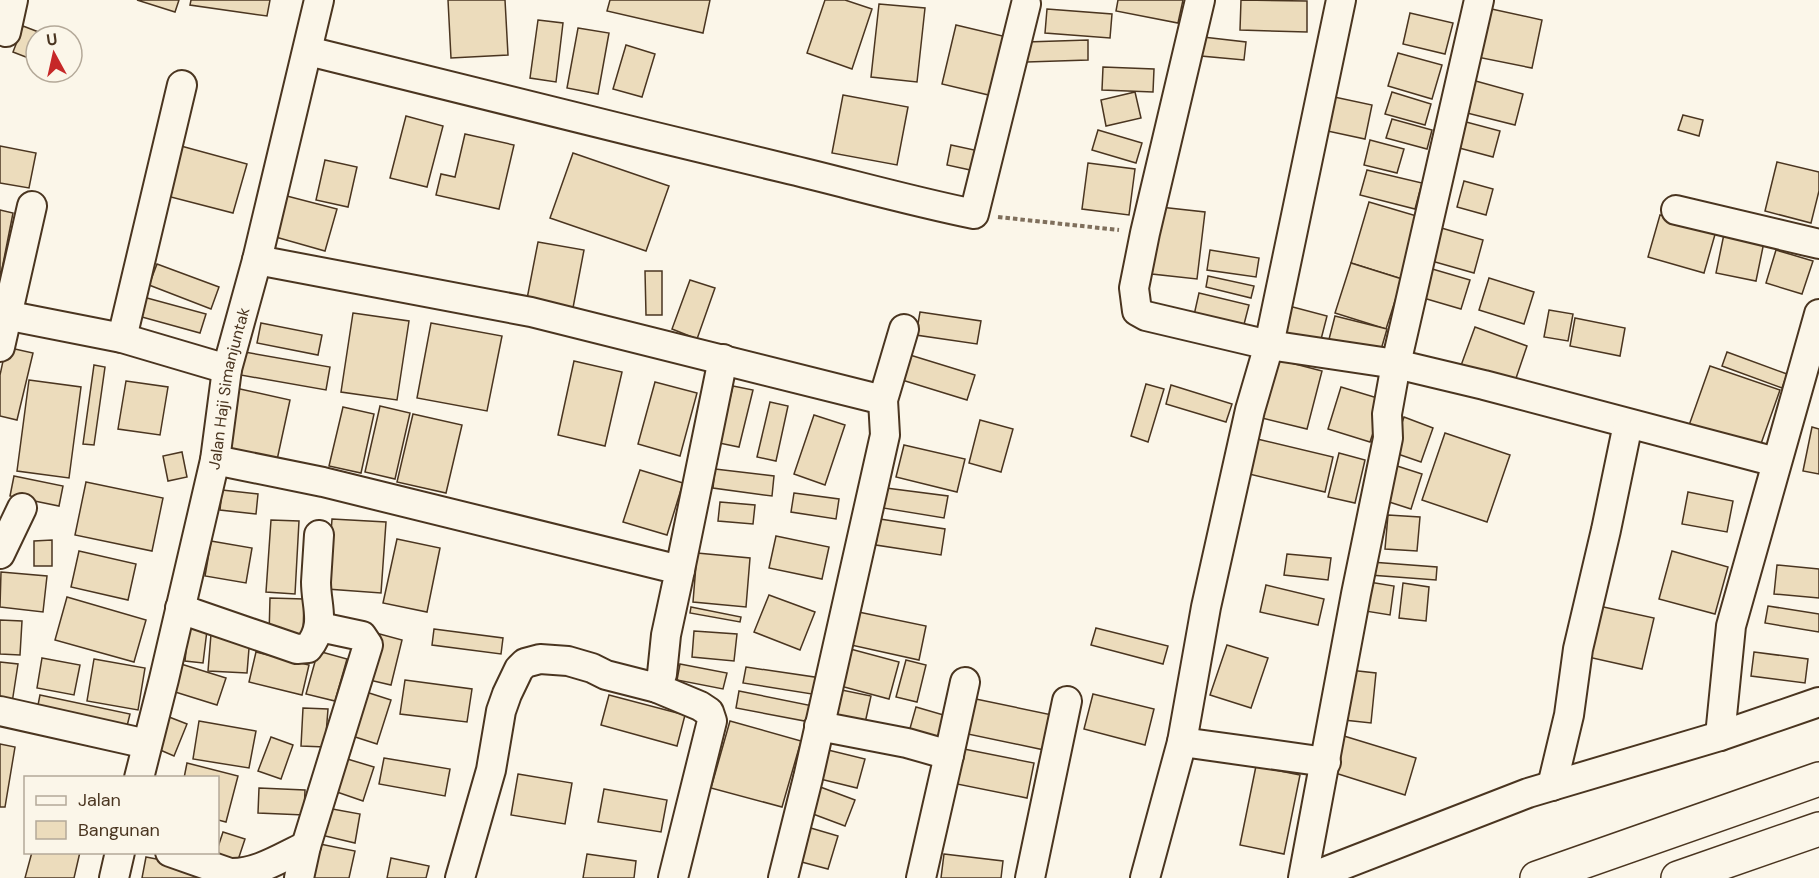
<svg xmlns="http://www.w3.org/2000/svg" width="1819" height="878" viewBox="0 0 1819 878" font-family="'DM Sans',sans-serif">
	<style>
		.building { fill: #ecdcbc; stroke: #4a3520; stroke-width: 1.5 }
		.lines { fill: none; stroke-linecap: round; stroke-linejoin: round }
		.minor-casing { stroke: #4a3520; stroke-width: 32 }
		.highway-casing { stroke: #4a3520; stroke-width: 36 }
		.path { stroke: #7f6f5c; stroke-width: 4; stroke-dasharray: 4.5 3; stroke-linecap: butt }
		.minor { stroke: #fbf6e9; stroke-width: 28 }
		.highway { stroke: #fbf6e9; stroke-width: 33 }
		.labels { text-anchor: middle; dominant-baseline: central; stroke-width: 4.5; stroke-linejoin: round; paint-order: stroke }
		.street-label { font-size: 16px; fill: #4a3520; stroke: #fbf6e9 }
	</style>
	<rect width="100%" height="100%" fill="#fbf6e9"/>
	<g class="building">
		<path d="M137,0H179L175,12Z"/>
		<path d="M191,0H270L267,16L190,5Z"/>
		<path d="M448,0H505L508,55L451,58Z"/>
		<path d="M610,0H710L703,33L607,11Z"/>
		<path d="M825,0H845L872,9L852,69L807,53Z"/>
		<path d="M1118,0H1183L1178,23L1116,11Z"/>
		<path d="M1241,0L1307,1V32L1240,30Z"/>
		<path d="M879,4L925,8L917,82L871,77Z"/>
		<path d="M1487,8L1542,20L1532,68L1477,57Z"/>
		<path d="M1047,9L1112,14L1110,38L1045,33Z"/>
		<path d="M1410,13L1453,23L1445,54L1403,44Z"/>
		<path d="M538,20L563,23L556,82L530,78Z"/>
		<path d="M956,25L1011,38L997,97L942,84Z"/>
		<path d="M23,26L49,36H36V61L13,52Z"/>
		<path d="M578,28L609,33L598,94L567,88Z"/>
		<path d="M1203,37L1246,42L1244,60L1201,56Z"/>
		<path d="M1088,40V60L1027,62L1026,42Z"/>
		<path d="M626,45L655,54L642,97L613,89Z"/>
		<path d="M1398,53L1442,65L1432,99L1388,86Z"/>
		<path d="M1103,67L1154,69L1153,92L1102,90Z"/>
		<path d="M1472,80L1523,94L1515,125L1463,112Z"/>
		<path d="M1135,92L1141,118L1106,126L1101,100Z"/>
		<path d="M1392,92L1431,104L1425,125L1385,114Z"/>
		<path d="M843,95L908,107L897,165L832,153Z"/>
		<path d="M1325,95L1372,105L1365,139L1318,129Z"/>
		<path d="M1683,115L1703,120L1699,136L1678,130Z"/>
		<path d="M406,116L443,126L427,187L390,178Z"/>
		<path d="M1392,119L1432,130L1427,149L1386,138Z"/>
		<path d="M1455,119L1500,131L1493,157L1448,145Z"/>
		<path d="M1098,130L1142,143L1136,163L1092,150Z"/>
		<path d="M465,134L514,145L499,209L436,195L441,174L455,177Z"/>
		<path d="M1370,140L1404,149L1397,173L1364,165Z"/>
		<path d="M951,145L979,151L975,171L947,165Z"/>
		<path d="M0,146L36,153L29,188L0,183Z"/>
		<path d="M181,146L247,164L233,213L167,196Z"/>
		<path d="M573,153L669,186L646,251L550,218Z"/>
		<path d="M325,160L357,167L348,207L316,200Z"/>
		<path d="M1777,162L1819,172V191L1811,223L1765,211Z"/>
		<path d="M1088,163L1135,169L1129,215L1082,209Z"/>
		<path d="M1367,170L1422,183L1415,209L1360,195Z"/>
		<path d="M1464,181L1493,189L1486,215L1457,207Z"/>
		<path d="M283,195L337,209L325,251L272,236Z"/>
		<path d="M1369,202L1420,217L1402,279L1351,263Z"/>
		<path d="M1160,207L1205,212L1197,279L1152,274Z"/>
		<path d="M0,210L13,213L1,274L0,273Z"/>
		<path d="M1660,215L1716,231L1704,273L1648,257Z"/>
		<path d="M1431,225L1483,240L1474,273L1421,258Z"/>
		<path d="M1724,234L1764,242L1756,281L1716,273Z"/>
		<path d="M538,242L584,250L572,313L526,304Z"/>
		<path d="M1210,250L1259,258L1256,277L1207,270Z"/>
		<path d="M1776,250L1813,261L1802,294L1766,283Z"/>
		<path d="M1351,263L1402,279L1386,329L1335,313Z"/>
		<path d="M157,264L219,287L211,309L149,285Z"/>
		<path d="M1422,266L1470,280L1461,309L1413,295Z"/>
		<path d="M645,271H662V315H646Z"/>
		<path d="M1208,276L1254,286L1251,298L1206,287Z"/>
		<path d="M1489,278L1534,292L1524,324L1479,310Z"/>
		<path d="M690,280L715,288L697,339L672,329Z"/>
		<path d="M1199,293L1249,305L1241,336L1192,324Z"/>
		<path d="M136,295L206,314L200,333L131,314Z"/>
		<path d="M1289,306L1327,316L1318,351L1280,342Z"/>
		<path d="M1549,310L1573,314L1568,341L1544,337Z"/>
		<path d="M920,312L981,321L977,344L916,335Z"/>
		<path d="M353,313L409,321L397,400L341,392Z"/>
		<path d="M1335,316L1387,329L1378,360L1327,347Z"/>
		<path d="M1575,318L1625,328L1620,356L1570,346Z"/>
		<path d="M261,323L322,335L318,355L257,343Z"/>
		<path d="M431,323L502,336L487,411L417,398Z"/>
		<path d="M1475,327L1527,346L1512,390L1459,371Z"/>
		<path d="M6,347L33,353L17,420L0,416V375Z"/>
		<path d="M239,351L330,367L326,390L235,374Z"/>
		<path d="M1727,352L1787,374L1782,388L1722,366Z"/>
		<path d="M910,355L975,375L967,400L902,380Z"/>
		<path d="M1272,358L1322,371L1307,429L1258,417Z"/>
		<path d="M574,361L622,372L605,446L558,435Z"/>
		<path d="M94,365L105,367L94,445L83,444Z"/>
		<path d="M1710,366L1780,390L1757,455L1687,431Z"/>
		<path d="M29,380L81,387L69,478L17,471Z"/>
		<path d="M126,381L168,387L160,435L118,429Z"/>
		<path d="M655,382L697,393L680,456L638,444Z"/>
		<path d="M1146,384L1164,389L1148,442L1131,436Z"/>
		<path d="M1171,385L1232,404L1226,422L1166,404Z"/>
		<path d="M733,386L753,390L739,447L719,443Z"/>
		<path d="M231,387L290,400L277,460L217,447Z"/>
		<path d="M1341,387L1384,400L1370,442L1328,429Z"/>
		<path d="M770,402L788,406L776,461L757,457Z"/>
		<path d="M380,406L410,413L395,479L365,472Z"/>
		<path d="M343,407L374,414L361,473L329,466Z"/>
		<path d="M413,414L462,425L446,493L397,482Z"/>
		<path d="M814,415L845,425L825,485L794,474Z"/>
		<path d="M1404,417L1433,428L1421,462L1392,452Z"/>
		<path d="M980,420L1013,429L1001,472L969,463Z"/>
		<path d="M1812,427L1819,429V474L1803,471Z"/>
		<path d="M1445,433L1510,455L1487,522L1422,500Z"/>
		<path d="M1253,438L1333,457L1325,492L1245,473Z"/>
		<path d="M904,445L965,459L957,492L896,477Z"/>
		<path d="M182,452L187,477L168,481L163,456Z"/>
		<path d="M1339,453L1365,460L1355,503L1328,497Z"/>
		<path d="M1394,465L1422,474L1411,509L1383,500Z"/>
		<path d="M715,469L774,476L772,496L713,488Z"/>
		<path d="M640,470L683,483L667,535L623,522Z"/>
		<path d="M14,476L63,486L59,506L10,496Z"/>
		<path d="M86,482L163,498L152,551L75,535Z"/>
		<path d="M886,488L948,496L944,518L883,508Z"/>
		<path d="M222,490L258,494L256,514L220,510Z"/>
		<path d="M1688,492L1733,501L1727,532L1682,524Z"/>
		<path d="M794,493L839,499L836,519L791,512Z"/>
		<path d="M720,502L755,505L753,524L718,521Z"/>
		<path d="M1388,515L1420,517L1417,551L1385,549Z"/>
		<path d="M332,519L386,522L381,593L327,589Z"/>
		<path d="M880,519L945,529L941,555L876,545Z"/>
		<path d="M271,520L299,521L295,594L266,592Z"/>
		<path d="M776,536L829,547L822,579L769,568Z"/>
		<path d="M397,539L440,548L427,612L383,603Z"/>
		<path d="M52,540V566H34V541Z"/>
		<path d="M211,541L252,548L246,583L205,576Z"/>
		<path d="M79,551L136,564L128,600L71,587Z"/>
		<path d="M1672,551L1728,567L1715,614L1659,599Z"/>
		<path d="M697,553L750,558L746,607L693,602Z"/>
		<path d="M1287,554L1331,558L1328,580L1284,575Z"/>
		<path d="M1371,562L1437,567L1436,580L1370,575Z"/>
		<path d="M1777,565L1819,569V598L1774,594Z"/>
		<path d="M1,572L47,576L43,612L0,607Z"/>
		<path d="M1369,582L1394,586L1390,615L1365,611Z"/>
		<path d="M1403,583L1429,587L1426,621L1399,618Z"/>
		<path d="M1266,585L1324,599L1318,625L1260,612Z"/>
		<path d="M769,595L815,612L800,650L754,632Z"/>
		<path d="M67,597L146,620L134,662L55,640Z"/>
		<path d="M270,598L304,599L303,637L269,636Z"/>
		<path d="M1599,606L1654,618L1642,669L1588,657Z"/>
		<path d="M1768,606L1819,614V632L1765,623Z"/>
		<path d="M691,607L741,617L740,622L690,613Z"/>
		<path d="M849,610L926,626L919,660L842,643Z"/>
		<path d="M0,620L22,621L20,655L0,654Z"/>
		<path d="M189,621L208,622L203,663L185,661Z"/>
		<path d="M1096,628L1168,646L1163,664L1091,645Z"/>
		<path d="M434,629L503,638L501,654L432,645Z"/>
		<path d="M694,631L737,634L734,661L692,657Z"/>
		<path d="M376,633L402,640L391,685L365,679Z"/>
		<path d="M211,634L250,636L247,673L208,671Z"/>
		<path d="M1227,645L1268,658L1251,708L1210,695Z"/>
		<path d="M843,647L899,662L889,699L833,684Z"/>
		<path d="M318,651L347,659L335,701L306,694Z"/>
		<path d="M256,652L309,665L302,695L249,682Z"/>
		<path d="M1754,652L1808,659L1805,683L1751,676Z"/>
		<path d="M42,658L80,665L74,695L37,688Z"/>
		<path d="M94,659L145,668L138,710L87,701Z"/>
		<path d="M906,660L926,665L917,702L896,697Z"/>
		<path d="M0,662L18,664L12,703L0,701Z"/>
		<path d="M181,664L226,678L217,705L172,691Z"/>
		<path d="M680,664L727,673L723,689L677,680Z"/>
		<path d="M746,667L821,678L818,695L743,683Z"/>
		<path d="M1349,670L1376,673L1371,723L1344,720Z"/>
		<path d="M405,680L472,689L467,722L400,714Z"/>
		<path d="M832,688L871,696L865,723L827,715Z"/>
		<path d="M363,691L391,700L377,744L349,735Z"/>
		<path d="M739,691L813,706L810,722L736,708Z"/>
		<path d="M1093,694L1154,709L1145,745L1084,729Z"/>
		<path d="M40,695L130,714L125,734L36,715Z"/>
		<path d="M609,695L685,715L677,746L601,725Z"/>
		<path d="M971,698L1057,716L1049,751L963,733Z"/>
		<path d="M916,707L947,716L940,741L909,732Z"/>
		<path d="M303,708L328,709L325,747L301,746Z"/>
		<path d="M164,715L187,724L174,756L151,746Z"/>
		<path d="M199,721L256,731L249,768L193,759Z"/>
		<path d="M730,721L801,741L782,807L711,788Z"/>
		<path d="M1344,736L1416,758L1405,795L1332,772Z"/>
		<path d="M271,737L293,745L281,779L258,771Z"/>
		<path d="M0,744L15,747L5,807H0Z"/>
		<path d="M959,748L1034,763L1027,798L952,783Z"/>
		<path d="M824,749L865,759L857,788L816,778Z"/>
		<path d="M344,758L374,767L363,801L334,791Z"/>
		<path d="M384,758L450,769L445,796L379,784Z"/>
		<path d="M187,763L238,776L226,822L218,820V778H184Z"/>
		<path d="M1256,766L1300,775L1284,854L1240,845Z"/>
		<path d="M518,774L572,783L565,824L511,815Z"/>
		<path d="M815,785L855,800L845,826L805,811Z"/>
		<path d="M259,788L305,790L304,815L258,813Z"/>
		<path d="M604,789L667,800L661,832L598,822Z"/>
		<path d="M327,808L360,814L355,843L321,835Z"/>
		<path d="M804,826L838,836L828,869L794,860Z"/>
		<path d="M223,832L245,839L236,866L214,859Z"/>
		<path d="M310,842L355,851L349,878H303Z"/>
		<path d="M32,852H80L74,878H25Z"/>
		<path d="M587,854L636,861L634,878H583Z"/>
		<path d="M944,854L1003,861L1001,878H941Z"/>
		<path d="M146,857L209,869L207,878H142Z"/>
		<path d="M391,858L429,866L426,878H387Z"/>
	</g>
	<g class="lines">
		<defs>
			<g id="minor">
				<path d="M1200,0L1145,233L1134,288L1137,311L1146,316L1269,345L1396,364L1484,385L1776,462"/>
				<path d="M6,32L13,0"/>
				<path d="M308,51C466,90 625,130 784,168C847,183 910,201 974,214L1026,4"/>
				<path d="M1676,210L1819,244"/>
				<path d="M257,260L531,312L883,400"/>
				<path d="M0,314L122,338L227,369"/>
				<path d="M122,338L182,85"/>
				<path d="M0,347L32,206"/>
				<path d="M215,460L323,482L680,570L666,635L662,674L657,688L700,706L709,712L712,721L673,878"/>
				<path d="M0,554L22,508"/>
				<path d="M680,570L723,359"/>
				<path d="M180,608L195,614L297,649L308,648C327,625 316,607 316,582C317,566 318,550 319,535"/>
				<path d="M0,711L147,744"/>
				<path d="M819,726L907,743L949,755L965,682"/>
				<path d="M1720,736L1731,626L1819,314"/>
				<path d="M1182,742L1326,762"/>
				<path id="s1" d="M139,778L164,679L215,460L227,369L257,260L319,0"/>
				<path d="M1552,786L1569,715L1578,649L1606,530L1628,424"/>
				<path d="M170,852L230,873C257,874 282,857 306,846"/>
				<path d="M114,878L120,852"/>
				<path d="M299,878L306,846L368,645L362,636L320,627"/>
				<path d="M460,878L491,770L501,711L507,694L519,669L525,663L540,659L568,661L592,668L606,675L657,688"/>
				<path d="M783,878L808,778L885,435L883,400L904,329"/>
				<path d="M921,878L949,755"/>
				<path d="M1030,878L1067,701"/>
				<path d="M1145,878L1182,742L1206,607L1250,410L1269,345L1341,0"/>
				<path d="M1303,878L1356,594L1388,438L1387,414L1396,364L1479,0"/>
				<path d="M1309,878L1528,793L1720,736L1819,702"/>
			</g>
			<g id="highway">
				<path d="M1537,878L1819,779"/>
				<path d="M1678,878L1819,829"/>
			</g>
		</defs>
		<use href="#minor" class="minor-casing"/>
		<use href="#highway" class="highway-casing"/>
		<path class="path" d="M998,217L1119,230"/>
		<use href="#minor" class="minor"/>
		<use href="#highway" class="highway"/>
	</g>
	<g class="labels">
		<g class="street-label">
			<text stroke="none"><textPath href="#s1" startOffset="400">Jalan Haji Simanjuntak</textPath></text>
		</g>
	</g>
	<rect x="24" y="776" width="195" height="78" fill="#fbf6e9" stroke="#b4a999" stroke-width="1.5"/>
	<rect x="36" y="796" width="30" height="9" fill="#fbf6e9" stroke="#b4a999" stroke-width="1.5"/>
	<text x="78" y="806" font-size="18" fill="#4a3520">Jalan</text>
	<rect x="36" y="821" width="30" height="18" fill="#ecdcbc" stroke="#b4a999" stroke-width="1.5"/>
	<text x="78" y="836" font-size="18" fill="#4a3520">Bangunan</text>
	<g transform="translate(54 54) rotate(352)"><circle r="28" fill="#fbf6e9" stroke="#b4a999" stroke-width="1.5"/>
	<path d="M0-4.5L10 22L0 15L-10 22Z" fill="#c62828"/>
	<text y="-9" font-size="16" font-weight="bold" text-anchor="middle" fill="#4a3520">U</text>
	</g>
</svg>
